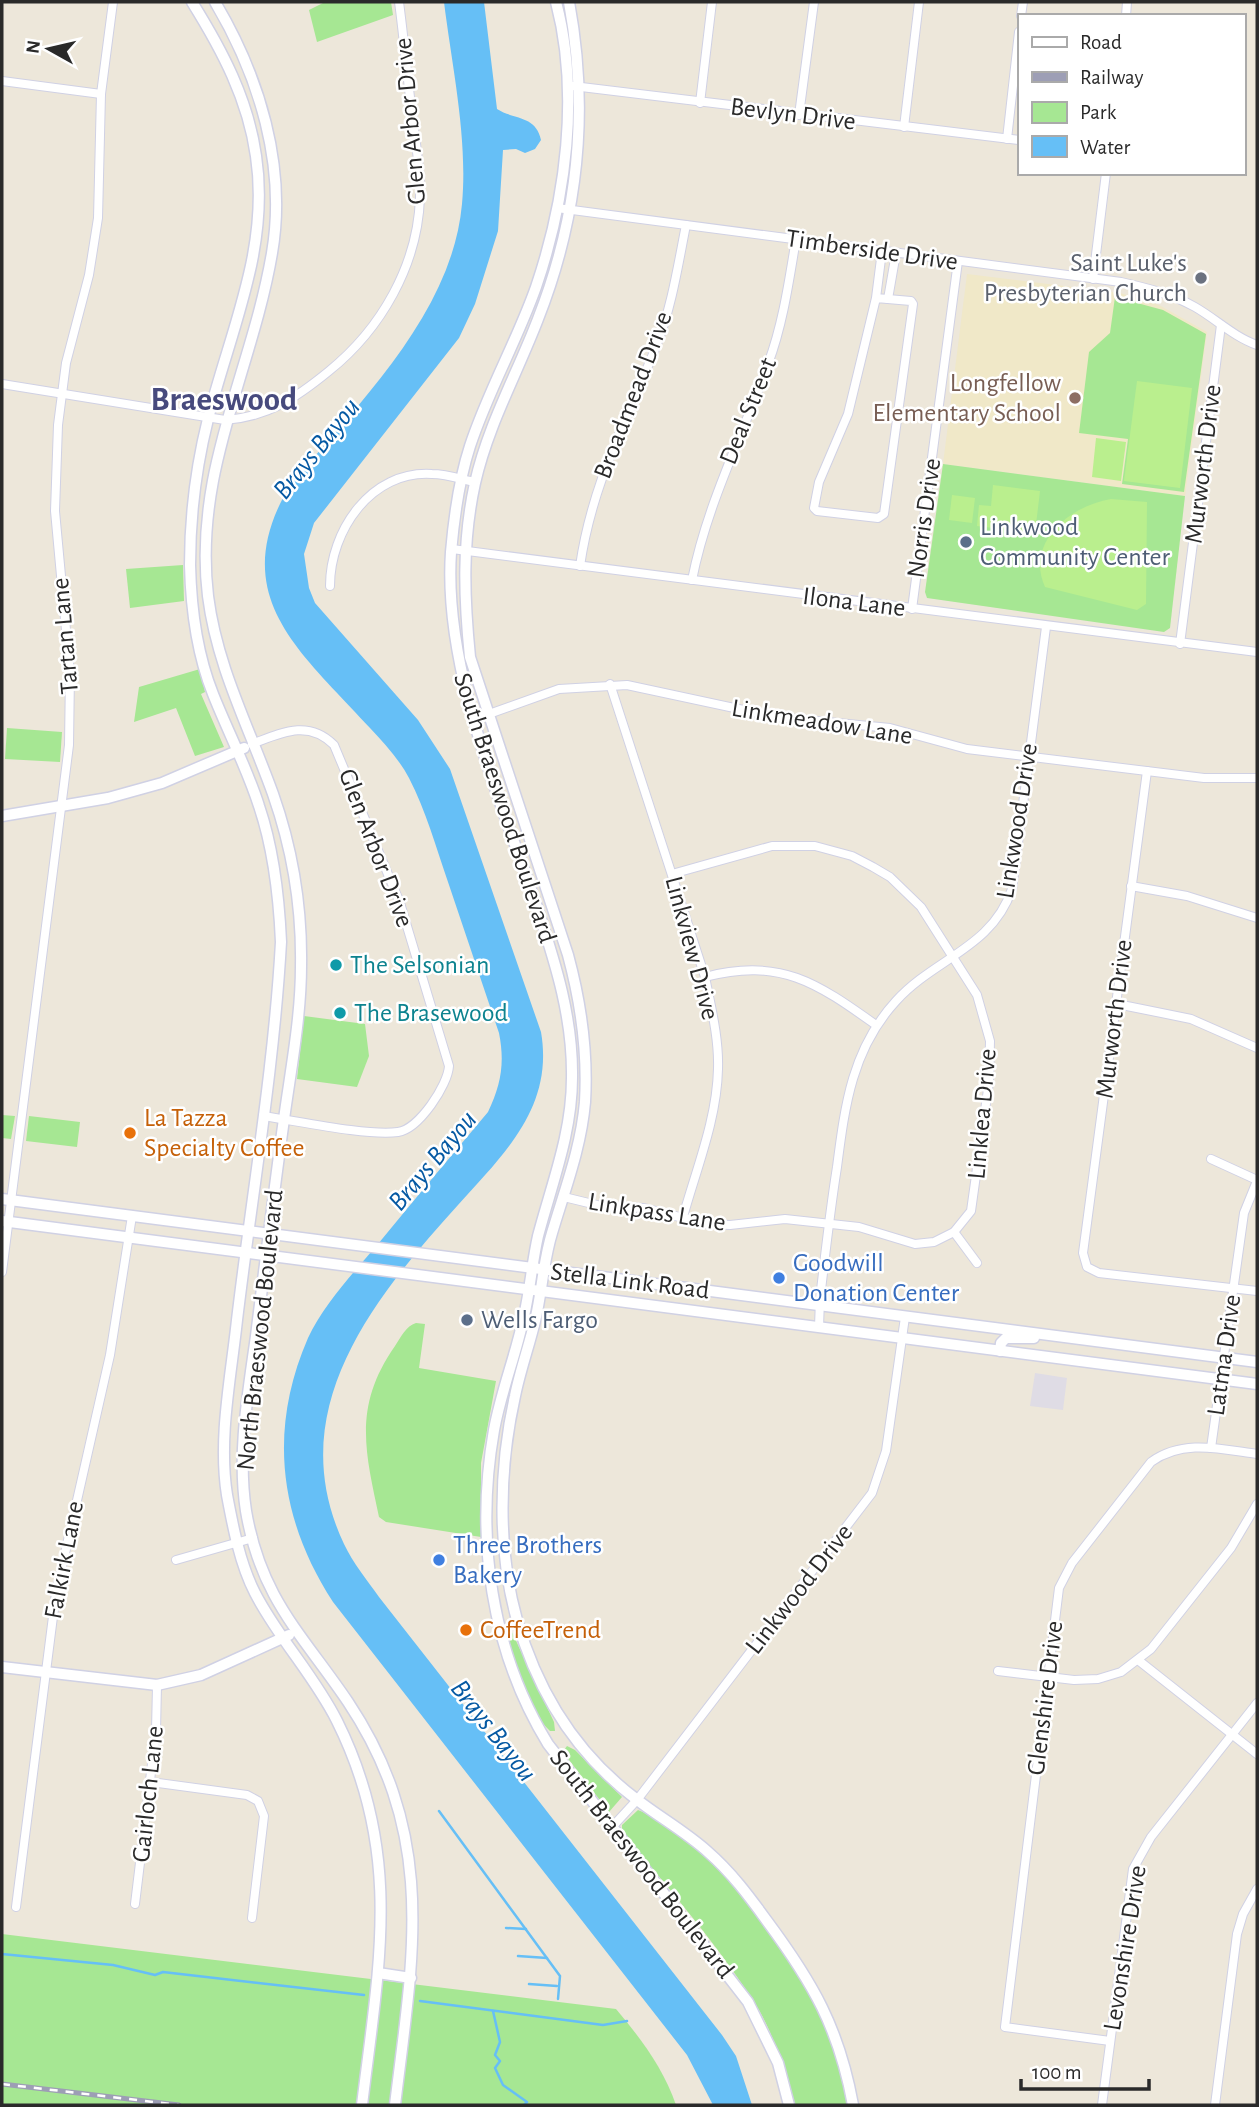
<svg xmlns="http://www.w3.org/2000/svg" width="1259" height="2107" viewBox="0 0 1259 2107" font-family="'Alegreya Sans',sans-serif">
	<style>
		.industrial { fill: #dfdce5 }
		.education { fill: #f0e8c8 }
		.green { fill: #a6e793 }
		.pitch { fill: #baef8e }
		.water { fill: #66bff6 }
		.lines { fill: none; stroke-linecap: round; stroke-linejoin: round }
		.stream { stroke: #66bff6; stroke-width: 2.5 }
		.street-casing { stroke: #d0d1e4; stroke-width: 10 }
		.secondary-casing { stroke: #d0d1e4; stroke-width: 13 }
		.street { stroke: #fff; stroke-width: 8 }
		.secondary { stroke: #fff; stroke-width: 10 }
		.rail-casing { stroke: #9d9eb5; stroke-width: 5 }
		.rail { stroke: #fff; stroke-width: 2.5; stroke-dasharray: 8; stroke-linecap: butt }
		.worship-dot { fill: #6b7280; stroke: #fff; stroke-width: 2.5 }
		.education-dot { fill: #8d6e63; stroke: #fff; stroke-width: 2.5 }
		.service-dot { fill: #5c6f8a; stroke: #fff; stroke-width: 2.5 }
		.culture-dot { fill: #0f9aa8; stroke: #fff; stroke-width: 2.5 }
		.food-dot { fill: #e8710a; stroke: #fff; stroke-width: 2.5 }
		.shop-dot { fill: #3f7fe0; stroke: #fff; stroke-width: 2.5 }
		.labels { text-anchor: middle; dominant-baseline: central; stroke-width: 5; stroke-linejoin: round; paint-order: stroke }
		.street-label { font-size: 26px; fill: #2a2a2a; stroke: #fff }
		.worship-label { font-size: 26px; fill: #5b616d; stroke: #fff; text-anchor: end }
		.education-label { font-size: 26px; fill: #785e54; stroke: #fff; text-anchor: end }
		.service-label { font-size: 26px; fill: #4e5e75; stroke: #fff; text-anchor: start }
		.culture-label { font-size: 26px; fill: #0d838f; stroke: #fff; text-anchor: start }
		.food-label { font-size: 26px; fill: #c56008; stroke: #fff; text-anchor: start }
		.shop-label { font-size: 26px; fill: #366cbe; stroke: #fff; text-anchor: start }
		.water-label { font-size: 28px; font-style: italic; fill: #0559a3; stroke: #fff }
		.district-label { font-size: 33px; font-weight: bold; fill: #474a7d; stroke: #fff }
	</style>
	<rect width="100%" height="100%" fill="#ede7da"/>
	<path class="industrial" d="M1035,1373L1067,1378L1063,1410L1030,1406Z"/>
	<path class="education" d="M967,274L1120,293L1159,305L1207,332L1185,496L943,464Z"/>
	<g class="green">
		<path d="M325,2H391L393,15L317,42L309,10Z"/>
		<path d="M1115,297L1163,310L1206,334L1184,492L1122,484L1128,439L1079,433L1089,352L1110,333Z"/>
		<path d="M943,464L1185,496L1170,628L1164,632L927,598L925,592Z"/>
		<path d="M183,565L184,601L130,608L126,569Z"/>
		<path d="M200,669L205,692L201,694L224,747L195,756L176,708L134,722L139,687Z"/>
		<path d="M7,728L62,732L60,762L5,759Z"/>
		<path d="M304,1016L365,1024L369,1056L357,1087L297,1079Z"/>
		<path d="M2,1115L15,1116L11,1139L2,1138Z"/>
		<path d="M29,1116L80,1122L77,1147L26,1141Z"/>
		<path d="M416,1323L425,1324L419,1368L496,1381L481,1463V1537L386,1522L379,1517C365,1451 353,1406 395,1346C401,1337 406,1326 416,1323Z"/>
		<path d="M506,1630H511L554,1722L555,1731H550C525,1707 515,1667 505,1634Z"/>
		<path d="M567,1746L575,1750L622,1797L609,1812L566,1756L564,1750Z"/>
		<path d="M638,1810C707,1835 790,1948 820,2014C833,2043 842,2073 848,2105H794C785,2073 776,2040 759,2010C720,1947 669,1889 622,1832V1825Z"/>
		<path d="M2,1934L616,2009C642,2040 663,2068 676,2105L2,2104Z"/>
	</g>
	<g class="pitch">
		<path d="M1137,381L1192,388L1180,488L1124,481Z"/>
		<path d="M1096,438L1126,442L1121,481L1092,477Z"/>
		<path d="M993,485L1040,491L1035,533L977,526L979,505L991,506Z"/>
		<path d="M952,495L975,498L972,523L949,520Z"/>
		<path d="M1111,499L1147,502L1146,604L1137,610L1045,587C1025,543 1069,506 1111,499Z"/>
	</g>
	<path class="water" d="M444,2H484L497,109C514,120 536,115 541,140L535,149L525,153L516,149L503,150L498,231L475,304L459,338L314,523L304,554L309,588L315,603L418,720L450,769L541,1032C554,1107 504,1154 458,1205C373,1299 281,1411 344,1544C353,1563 367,1580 379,1597L722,2035L736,2056L752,2105H713L687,2055L333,1602C279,1519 268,1430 308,1338C324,1304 354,1272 378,1244C414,1200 451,1156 488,1112C501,1085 505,1063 499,1033C482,983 465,932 448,882C436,847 426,811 409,778C399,759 384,743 370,728C301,652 225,596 289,487C356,405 452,315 462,204C468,138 452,67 444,2Z"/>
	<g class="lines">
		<g class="stream">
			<path d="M439,1811L560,1976L558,1999"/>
			<path d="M506,1928L526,1929"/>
			<path d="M2,1954L113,1965L155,1975L163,1972L364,1995"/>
			<path d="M518,1956L547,1958"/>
			<path d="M529,1984L557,1986"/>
			<path d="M420,2001L603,2025L627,2021"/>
			<path d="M493,2011L500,2042L495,2055L500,2061L495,2068L503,2085L527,2102L524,2105"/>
		</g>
		<defs>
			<g id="street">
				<path d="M1021,16L1023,2"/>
				<path d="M1126,16L1127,2"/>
				<path d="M2,81L101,94"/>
				<path d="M573,86L1019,140"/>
				<path d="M700,103L712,2"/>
				<path d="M799,115L814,2"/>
				<path d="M904,127L919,2"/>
				<path d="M1007,139L1019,32"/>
				<path d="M557,208L1121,282C1147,288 1172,294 1195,307C1216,319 1234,337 1257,345"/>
				<path d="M1093,279L1106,173"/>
				<path d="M876,298L911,301L913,304L884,514L878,518L817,511L814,508L819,482L848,414L876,298L882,251"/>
				<path d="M888,299L896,253"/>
				<path d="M2,384L225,420C268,417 296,398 329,371C381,329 418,265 420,197C421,169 415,141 412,113C407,76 404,39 399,2"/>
				<path d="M452,549L1257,652"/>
				<path d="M580,566C592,483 627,420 657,344C672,306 678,265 686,225"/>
				<path d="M692,580C707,504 742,437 768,364C783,324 789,281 796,239"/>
				<path d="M330,586C330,531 371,470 432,474C446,474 461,479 475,482"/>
				<path d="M912,609L958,261"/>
				<path d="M1180,644L1221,325"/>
				<path d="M610,684L705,977C711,1007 719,1038 718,1069C717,1119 696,1170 683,1217"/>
				<path d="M475,719L559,689L627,685L776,717L890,728L967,749L1204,778H1257"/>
				<path d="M252,744C281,733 308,719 334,745L400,903L449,1066C448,1085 419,1129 398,1132C366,1136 298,1121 263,1116"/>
				<path d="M1147,771L1083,1253L1087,1267L1099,1273L1257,1291"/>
				<path d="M1131,886L1187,896L1257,918"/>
				<path d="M705,977C780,957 817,983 876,1025"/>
				<path d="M1117,1004L1191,1019L1257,1048"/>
				<path d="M1211,1159L1257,1180"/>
				<path d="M564,1197L601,1206L644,1208L707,1224L730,1225L785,1219L859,1227L915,1244L934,1242L954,1232L971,1211L989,1082L990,1041L977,995L921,907L890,877L873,867L852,856L815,846H772L672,874"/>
				<path d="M954,1232L977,1263"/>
				<path d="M2,1272L69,745L70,673L55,511L58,425L66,363L89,275L98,218L101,94L113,2"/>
				<path d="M819,1327L820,1299C825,1255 830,1211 837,1167C845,1105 852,1049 896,1001C935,958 992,948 1012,889L1046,627"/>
				<path d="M1211,1448L1244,1213L1257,1181"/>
				<path d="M176,1560L253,1538"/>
				<path d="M1138,1660L1257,1754"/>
				<path d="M998,1671L1074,1680L1098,1679L1121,1672L1151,1649L1231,1548L1257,1504"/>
				<path d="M151,1782L247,1795L258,1801L264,1816L252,1918"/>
				<path d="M613,1826L637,1800L872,1493L886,1451L905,1317"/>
				<path d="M135,1904L156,1731L157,1685"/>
				<path d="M16,1907L56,1593L110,1355L132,1216"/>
				<path d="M1110,2041L1005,2027L1059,1588L1072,1563L1151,1462C1183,1439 1220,1449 1257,1454"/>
				<path d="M1102,2105L1133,1869L1151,1837L1257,1703"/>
				<path d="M1215,2105L1237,1934L1243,1914L1257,1889"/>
			</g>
			<g id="secondary">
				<path d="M192,2C222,50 248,99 256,156C270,249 230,331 208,419C196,467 190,514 190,565C191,608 197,654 213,694C228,732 247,768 259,806C274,850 279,896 281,942C274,1068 252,1194 237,1320C231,1377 218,1438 227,1495C233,1527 240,1564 255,1593C278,1638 314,1675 337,1721C403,1853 379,1965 362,2105"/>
				<path d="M215,2C259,76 287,166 272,253C252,371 193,472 208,596C217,667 249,727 273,794C292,848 302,908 301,966C301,1017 291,1068 284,1119C274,1191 265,1264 256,1336C248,1394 237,1453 246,1511C261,1599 302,1634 348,1702C438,1837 413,1956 395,2105"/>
				<path d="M556,2C580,93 566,199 536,287C517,341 488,391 470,446C459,480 454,517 451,552C443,669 501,800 538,910C556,965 573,1019 572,1078C572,1133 552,1183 538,1236C532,1263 530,1290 524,1316C516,1355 501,1391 494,1430C475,1538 491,1651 548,1744L748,2002L778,2063L789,2105"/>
				<path d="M569,2C589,110 578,217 538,319C517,374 488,425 475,483C462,542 464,597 470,657L568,955C581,1003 588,1051 585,1102C581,1148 565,1189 552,1233C543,1262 542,1292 535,1321C529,1346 520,1371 515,1396C499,1467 497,1549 517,1620C538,1693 575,1753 636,1799C659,1817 686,1832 708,1852C731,1872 749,1896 767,1921C813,1983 839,2028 853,2105"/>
				<path d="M2,816L108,798L162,783L244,748"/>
				<path d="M2,1199L1257,1362"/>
				<path d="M2,1221L1257,1384"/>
				<path d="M1000,1351L1001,1343L1006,1338H1034"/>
				<path d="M2,1667L157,1685L201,1675L289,1635"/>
				<path d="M378,1973L411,1978"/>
			</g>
		</defs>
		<use href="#street" class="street-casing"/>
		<use href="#secondary" class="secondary-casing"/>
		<use href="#street" class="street"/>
		<use href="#secondary" class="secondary"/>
		<defs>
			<path id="rail" d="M2,2084L179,2105"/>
		</defs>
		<use href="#rail" class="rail-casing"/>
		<use href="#rail" class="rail"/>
	</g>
	<circle class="worship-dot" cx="1201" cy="278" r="7"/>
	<circle class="education-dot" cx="1075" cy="398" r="7"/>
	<g class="service-dot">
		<circle cx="966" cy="542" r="7"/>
		<circle cx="467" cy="1320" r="7"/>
	</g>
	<g class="culture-dot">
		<circle cx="336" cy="965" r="7"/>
		<circle cx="340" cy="1013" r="7"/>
	</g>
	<g class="food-dot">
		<circle cx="130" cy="1133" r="7"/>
		<circle cx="466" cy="1630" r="7"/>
	</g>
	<g class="shop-dot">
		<circle cx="779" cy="1278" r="7"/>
		<circle cx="439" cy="1560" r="7"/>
	</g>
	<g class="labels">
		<g class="street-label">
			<text transform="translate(793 114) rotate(7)">Bevlyn Drive</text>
			<text transform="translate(410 121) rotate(-95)">Glen Arbor Drive</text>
			<text transform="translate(872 250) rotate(8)">Timberside Drive</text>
			<text transform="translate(633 395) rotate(-69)">Broadmead Drive</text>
			<text transform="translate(748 411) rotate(-68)">Deal Street</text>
			<text transform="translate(1203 464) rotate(-83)">Murworth Drive</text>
			<text transform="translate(924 518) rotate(-82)">Norris Drive</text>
			<text transform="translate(854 602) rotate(7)">Ilona Lane</text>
			<text transform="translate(65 636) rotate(-95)">Tartan Lane</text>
			<text transform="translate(822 722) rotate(9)">Linkmeadow Lane</text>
			<text transform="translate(505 808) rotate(72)">South Braeswood Boulevard</text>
			<text transform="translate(1017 821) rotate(-81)">Linkwood Drive</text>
			<text transform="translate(376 848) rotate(69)">Glen Arbor Drive</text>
			<text transform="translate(692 948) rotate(75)">Linkview Drive</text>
			<text transform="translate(1114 1019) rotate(-83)">Murworth Drive</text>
			<text transform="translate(982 1114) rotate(-85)">Linklea Drive</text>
			<text transform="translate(657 1212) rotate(9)">Linkpass Lane</text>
			<text transform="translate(630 1281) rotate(7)">Stella Link Road</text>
			<text transform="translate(260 1330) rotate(-84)">North Braeswood Boulevard</text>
			<text transform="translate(1224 1355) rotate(-82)">Latma Drive</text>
			<text transform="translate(64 1560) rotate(-79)">Falkirk Lane</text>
			<text transform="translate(799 1589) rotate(-52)">Linkwood Drive</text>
			<text transform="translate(1045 1698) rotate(-83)">Glenshire Drive</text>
			<text transform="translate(148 1794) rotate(-84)">Gairloch Lane</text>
			<text transform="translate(642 1864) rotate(52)">South Braeswood Boulevard</text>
			<text transform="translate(1125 1948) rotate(-81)">Levonshire Drive</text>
		</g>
		<g class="worship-label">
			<text x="1187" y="263">Saint Luke's<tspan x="1187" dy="30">Presbyterian Church</tspan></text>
		</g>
		<g class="education-label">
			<text x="1061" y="383">Longfellow<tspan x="1061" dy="30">Elementary School</tspan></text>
		</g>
		<g class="service-label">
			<text x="980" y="527">Linkwood<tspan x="980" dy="30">Community Center</tspan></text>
			<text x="481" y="1320">Wells Fargo</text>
		</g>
		<g class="culture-label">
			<text x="350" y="965">The Selsonian</text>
			<text x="354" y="1013">The Brasewood</text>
		</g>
		<g class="food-label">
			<text x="144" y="1118">La Tazza<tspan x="144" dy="30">Specialty Coffee</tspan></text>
			<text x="480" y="1630">CoffeeTrend</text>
		</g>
		<g class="shop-label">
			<text x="793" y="1263">Goodwill<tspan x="793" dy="30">Donation Center</tspan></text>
			<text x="453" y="1545">Three Brothers<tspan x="453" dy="30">Bakery</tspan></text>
		</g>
		<g class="water-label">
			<text transform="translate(317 449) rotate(-51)">Brays Bayou</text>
			<text transform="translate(433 1161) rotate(-50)">Brays Bayou</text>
			<text transform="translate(493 1731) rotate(52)">Brays Bayou</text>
		</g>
		<g class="district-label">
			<text x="224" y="400">Braeswood</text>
		</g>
	</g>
	<rect width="1259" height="2107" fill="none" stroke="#2a2a2a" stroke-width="7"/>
	<rect x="1018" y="14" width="228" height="161" fill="#ffffff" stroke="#aaaaaa" stroke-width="2"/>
	<rect x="1032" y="37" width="35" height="10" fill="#ffffff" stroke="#aaaaaa" stroke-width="2"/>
	<text x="1080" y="49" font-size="21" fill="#2a2a2a">Road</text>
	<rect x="1032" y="72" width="35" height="10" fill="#9d9eb5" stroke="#aaaaaa" stroke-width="2"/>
	<text x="1080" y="84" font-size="21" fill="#2a2a2a">Railway</text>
	<rect x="1032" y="102" width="35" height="21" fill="#a6e793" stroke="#aaaaaa" stroke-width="2"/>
	<text x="1080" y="119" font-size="21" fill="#2a2a2a">Park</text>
	<rect x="1032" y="136" width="35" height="21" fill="#66bff6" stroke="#aaaaaa" stroke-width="2"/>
	<text x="1080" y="154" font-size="21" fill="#2a2a2a">Water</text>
	<g transform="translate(49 49) rotate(278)" stroke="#ffffff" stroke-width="5" paint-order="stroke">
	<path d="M0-5L12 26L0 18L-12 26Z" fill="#2a2a2a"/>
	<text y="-10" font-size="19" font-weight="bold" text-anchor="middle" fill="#2a2a2a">N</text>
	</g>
	<path d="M1021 2079v10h128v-10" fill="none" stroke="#2a2a2a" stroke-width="3.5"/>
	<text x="1032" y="2079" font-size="21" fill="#2a2a2a" stroke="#ffffff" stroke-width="5" paint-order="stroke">100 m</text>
</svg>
